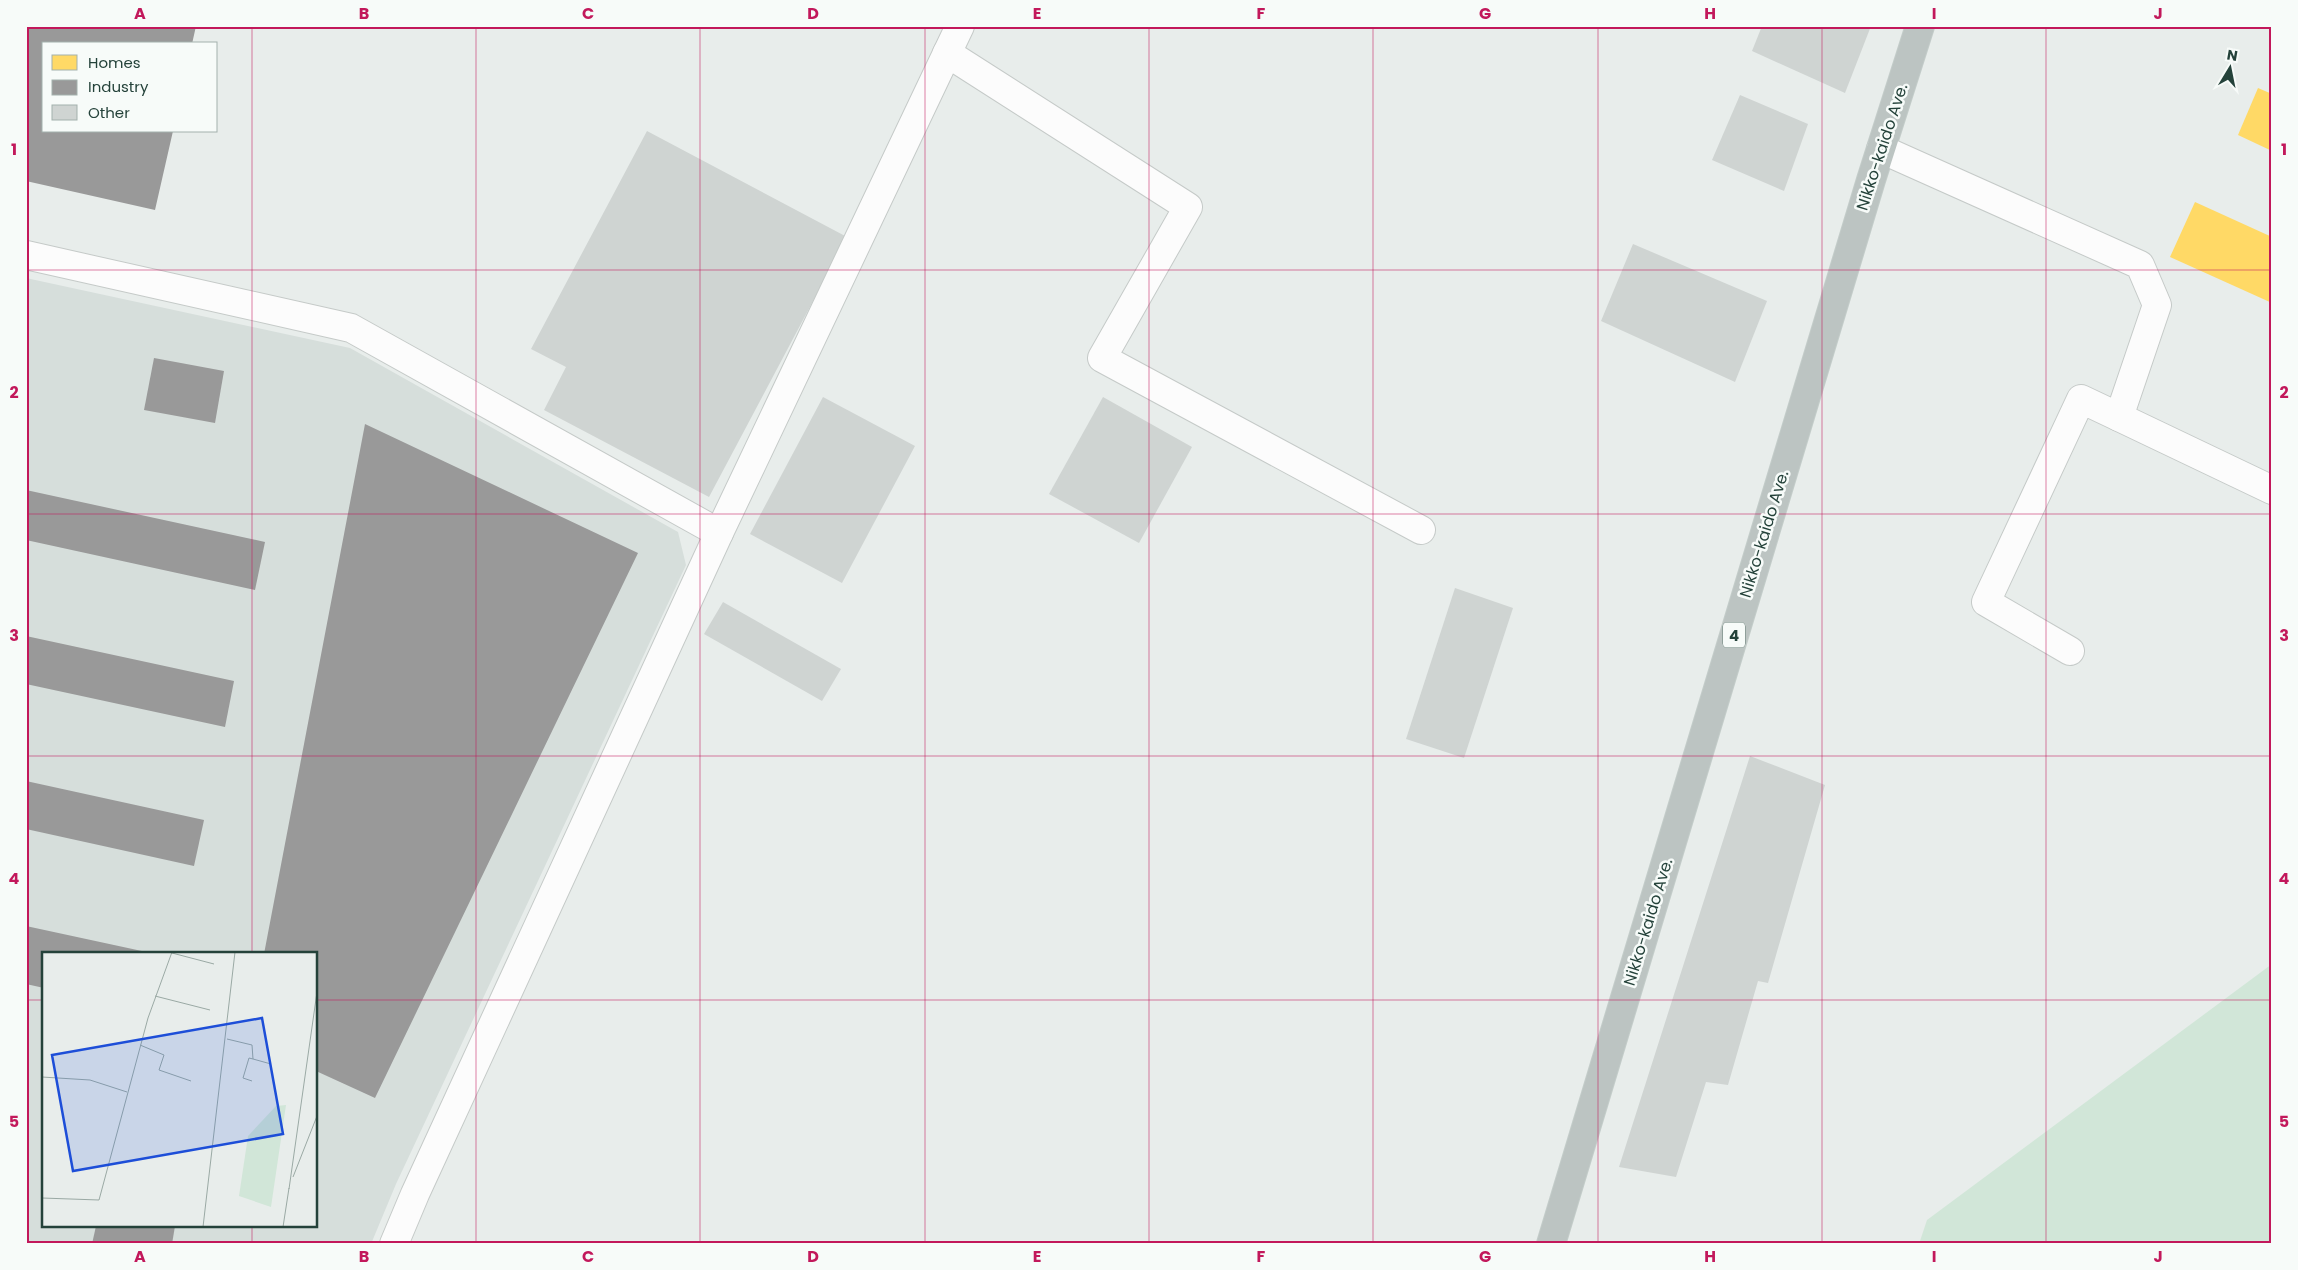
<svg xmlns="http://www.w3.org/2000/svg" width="2298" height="1270" viewBox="0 0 2298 1270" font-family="Poppins,sans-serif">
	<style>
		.built { fill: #d6dedb; fill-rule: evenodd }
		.green { fill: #d1e6d8 }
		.homes { fill: #ffd966 }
		.industry { fill: #999 }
		.building { fill: #cfd4d2 }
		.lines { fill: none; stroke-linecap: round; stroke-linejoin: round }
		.street-casing { stroke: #c5cac8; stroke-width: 30 }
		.highway-casing { stroke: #c3ccc9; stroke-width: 30 }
		.street { stroke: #fcfcfc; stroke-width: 28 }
		.highway { stroke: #bcc4c2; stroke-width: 28 }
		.grid { fill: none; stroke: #c2185b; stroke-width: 1; stroke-opacity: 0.55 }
		.labels { text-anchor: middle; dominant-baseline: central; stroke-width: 5; stroke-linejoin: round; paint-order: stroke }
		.shield { fill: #f7fbf9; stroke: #637a73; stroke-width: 1 }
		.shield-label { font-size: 15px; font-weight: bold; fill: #24423a }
		.street-label { font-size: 16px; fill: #24423a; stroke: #f7fbf9 }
		.inset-road { fill: none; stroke: #9aa9a4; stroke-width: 1 }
		.view { fill: #1d4ed8; fill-opacity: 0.15; stroke: #1d4ed8; stroke-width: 2.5 }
		.inset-edge { fill: none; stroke: #24423a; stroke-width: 2.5 }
		.neatline { fill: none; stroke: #c2185b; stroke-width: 2 }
		.grid-label { font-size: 16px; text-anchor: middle; font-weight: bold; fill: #c2185b }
	</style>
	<rect width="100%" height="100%" fill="#e8edeb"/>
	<path class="built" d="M26,278L350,348L678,532L686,565L396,1184L371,1244H26ZM44,954H316V1226H44Z"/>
	<path class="green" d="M2272,964V1244H1919L1927,1220Z"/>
	<g class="homes">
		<path d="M2258,88L2272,94V151L2238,135Z"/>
		<path d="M2195,202L2272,237V303L2170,257Z"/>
	</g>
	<g class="industry">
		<path d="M26,26H196L192,44H44V131H173L155,210L26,181Z"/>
		<path d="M154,358L224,371L215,423L144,410Z"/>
		<path d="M365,424L638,553L375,1098L316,1071V954H264Z"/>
		<path d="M26,490L265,542L255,590L26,540Z"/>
		<path d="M26,636L234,681L225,727L26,684Z"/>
		<path d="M26,781L204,820L194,866L26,829Z"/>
		<path d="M26,926L151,953V954H44V988L26,984Z"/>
		<path d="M96,1226H175L172,1244H92Z"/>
	</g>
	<g class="building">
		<path d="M1762,26H1871L1845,93L1752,51Z"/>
		<path d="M1740,95L1808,124L1784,191L1712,160Z"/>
		<path d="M647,131L847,237L709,497L544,410L566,367L531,349Z"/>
		<path d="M1633,244L1767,301L1735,382L1601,321Z"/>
		<path d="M823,397L915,446L842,583L750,534Z"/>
		<path d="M1103,397L1192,447L1139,543L1049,494Z"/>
		<path d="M1455,588L1513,608L1464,758L1406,739Z"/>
		<path d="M723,602L841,669L822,701L704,634Z"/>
		<path d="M1750,756L1825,785L1768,983L1758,981L1728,1085L1706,1082L1676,1177L1619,1167Z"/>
	</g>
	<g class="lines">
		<defs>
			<g id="street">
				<path d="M947,53L1188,207L1102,358L1421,530"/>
				<path d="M1881,149L2140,265L2157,305L2119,417L2272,490"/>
				<path d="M26,255L351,328L719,533"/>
				<path d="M2070,651L1986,602L2081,399L2119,417"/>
				<path d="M394,1244L415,1194L719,533L960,26"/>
			</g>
			<path id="highway" d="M1551,1244L1871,180L1920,26"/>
		</defs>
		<use href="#street" class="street-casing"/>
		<use href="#highway" class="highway-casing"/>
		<use href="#street" class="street"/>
		<use href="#highway" class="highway"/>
	</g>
	<path class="grid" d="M252,26V954M476,26V1244M700,26V1244M925,26V1244M1149,26V1244M1373,26V1244M1598,26V1244M1822,26V1244M2046,26V1244M26,270H2272M26,514H2272M26,756H2272M26,1000H44M316,1000H2272M252,1226V1244"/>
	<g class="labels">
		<rect class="shield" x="1723" y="622.5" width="22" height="25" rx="4"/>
		<g class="shield-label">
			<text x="1734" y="635">4</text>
		</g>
		<g class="street-label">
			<text transform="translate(1882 147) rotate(-72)">Nikko-kaido Ave.</text>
			<text transform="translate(1764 534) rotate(-73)">Nikko-kaido Ave.</text>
			<text transform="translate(1648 922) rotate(-73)">Nikko-kaido Ave.</text>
		</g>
	</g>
	<g transform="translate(42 952)">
		<rect width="275" height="275" fill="#e8edeb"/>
		<path d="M244,153L229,255L197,244L206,184L234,154Z" fill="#d1e6d8"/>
		<path class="inset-road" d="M130,1L172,12M113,44L168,58M185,87L210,93L211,107L229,112M98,93L122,103L117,118L149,129M0,125L48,128L85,140M210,129L201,126L207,106L211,107M251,225L275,164M247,237L275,40M0,246L57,248L106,66L130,0M161,275L193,0M241,275L247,236"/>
		<path class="view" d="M220,66L241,182L31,219L10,103Z"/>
		<rect width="275" height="275" class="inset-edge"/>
	</g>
	<rect width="2298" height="1270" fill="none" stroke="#f7fbf9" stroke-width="55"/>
	<rect x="42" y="42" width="175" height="90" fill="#f7fbf9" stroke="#a3b1ad"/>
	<rect x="52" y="55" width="25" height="15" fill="#ffd966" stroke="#a3b1ad"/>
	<text x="88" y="68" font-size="15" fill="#24423a">Homes</text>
	<rect x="52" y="80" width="25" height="15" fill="#999999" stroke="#a3b1ad"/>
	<text x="88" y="92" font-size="15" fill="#24423a">Industry</text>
	<rect x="52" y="105" width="25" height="15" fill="#cfd4d2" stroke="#a3b1ad"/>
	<text x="88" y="118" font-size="15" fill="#24423a">Other</text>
	<g transform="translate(2230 68) rotate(10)" stroke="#f7fbf9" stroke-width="4" paint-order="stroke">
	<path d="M0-4L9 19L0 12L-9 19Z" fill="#24423a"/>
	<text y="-8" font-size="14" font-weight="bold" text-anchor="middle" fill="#24423a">N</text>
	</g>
	<rect x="28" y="28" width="2242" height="1214" class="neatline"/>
	<g class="grid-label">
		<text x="140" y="19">A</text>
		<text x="364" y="19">B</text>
		<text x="588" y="19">C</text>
		<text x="813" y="19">D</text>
		<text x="1037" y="19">E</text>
		<text x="1261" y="19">F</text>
		<text x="1485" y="19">G</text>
		<text x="1710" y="19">H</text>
		<text x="1934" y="19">I</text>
		<text x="2158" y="19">J</text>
		<text x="14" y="155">1</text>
		<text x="2284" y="155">1</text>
		<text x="14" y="398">2</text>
		<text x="2284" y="398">2</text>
		<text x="14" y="641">3</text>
		<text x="2284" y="641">3</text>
		<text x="14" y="884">4</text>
		<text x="2284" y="884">4</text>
		<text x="14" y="1127">5</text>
		<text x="2284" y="1127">5</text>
		<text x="140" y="1262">A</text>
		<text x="364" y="1262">B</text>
		<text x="588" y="1262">C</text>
		<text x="813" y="1262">D</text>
		<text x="1037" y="1262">E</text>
		<text x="1261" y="1262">F</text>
		<text x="1485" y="1262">G</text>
		<text x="1710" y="1262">H</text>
		<text x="1934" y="1262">I</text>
		<text x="2158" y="1262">J</text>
	</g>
</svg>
